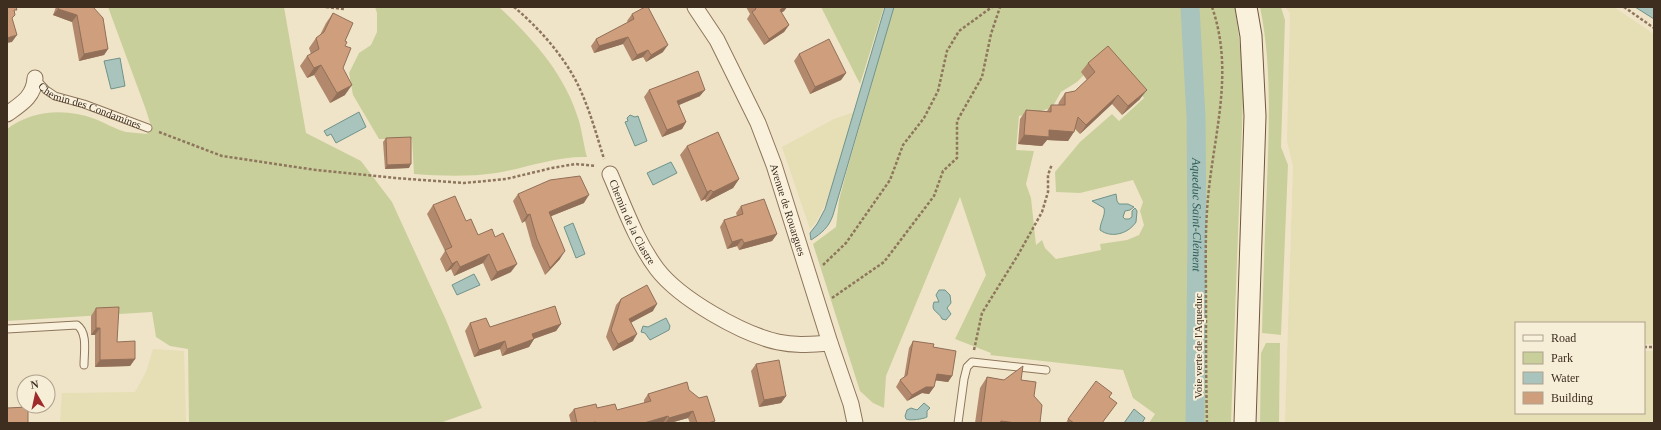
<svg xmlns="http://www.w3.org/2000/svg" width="1661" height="430" viewBox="0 0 1661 430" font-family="'Times New Roman',serif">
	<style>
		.farmland { fill: #e6deb5 }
		.green { fill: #c9cf9b; fill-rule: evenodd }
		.water { fill: #a9c4bc; stroke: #6f938a }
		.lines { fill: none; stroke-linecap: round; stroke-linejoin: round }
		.canal { stroke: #a9c4bc; stroke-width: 19 }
		.lane-casing { stroke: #8d765c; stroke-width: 9 }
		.street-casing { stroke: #8d765c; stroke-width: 17 }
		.secondary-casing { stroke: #6f573f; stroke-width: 23 }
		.path { stroke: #8d765c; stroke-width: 2.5; stroke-dasharray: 3 2; stroke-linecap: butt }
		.lane { stroke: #faf1dc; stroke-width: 7 }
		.street { stroke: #faf1dc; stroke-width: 15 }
		.secondary { stroke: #faf1dc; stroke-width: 21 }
		.wall { fill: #b2896c }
		.shaded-wall { fill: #916f58 }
		.building { fill: #cf9f7d; stroke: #916f58 }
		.labels { text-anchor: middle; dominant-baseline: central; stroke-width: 4; stroke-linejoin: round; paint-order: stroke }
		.street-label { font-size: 11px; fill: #3d2e20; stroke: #f7eed8 }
		.water-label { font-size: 12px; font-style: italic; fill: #2f5d5a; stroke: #f7eed8 }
	</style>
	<rect width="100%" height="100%" fill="#f0e4c8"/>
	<g class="farmland">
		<path d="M1285,7H1614L1654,34V344H1644V323H1516V413H1644V351H1654V423H1285L1293,167L1287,141L1290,13Z"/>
		<path d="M851,113H854L826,203L816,222L810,229L782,147L834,119Z"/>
		<path d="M153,349L184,351L186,423H60L62,393L135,392L146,372Z"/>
	</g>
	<g class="green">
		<path d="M108,7H284L306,133L361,161L392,202L446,320L482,408L440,423H189L188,349L170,346L156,337L152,312L7,321V129C32,110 66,108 95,119C105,123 115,129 126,132C133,133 140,133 147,134L151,126L146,110Z"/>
		<path d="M375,7H499C531,37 563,72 577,115C582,128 583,143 587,157C555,156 527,168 496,173C469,177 441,176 414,174L412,139H379L353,95L349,73L359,53L371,45L377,32V13Z"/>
		<path d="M821,7H884L860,84Z"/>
		<path d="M894,7H1235L1241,54L1243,100L1231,423H1149L1155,414L1133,398L1123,370L990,355L991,353L955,339L986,275L960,197L886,376L884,408L873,403L860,391L813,244L836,227L839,200L847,170ZM1107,52L1144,98L1119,121L1112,114L1080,142L1055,172L1056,192L1080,193L1133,180L1143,202L1140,211L1144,225L1139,235L1127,240L1100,244L1101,250L1056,259L1045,248L1042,240L1036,245L1031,198L1026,184L1034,151L1016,150L1019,116L1052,108L1061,92L1077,82Z"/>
		<path d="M1260,7H1281L1285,20L1281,147L1288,165L1281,335L1262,333C1263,283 1265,233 1267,183C1269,125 1272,65 1260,7Z"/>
		<path d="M1266,343H1280L1279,423H1260L1261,353Z"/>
	</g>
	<g class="water">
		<path d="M885,7H894L833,215C829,227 822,233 811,240L810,233L817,224L825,209Z"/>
		<path d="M1635,7H1654V19Z"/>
		<path d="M120,58L125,86L111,89L104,61Z"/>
		<path d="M359,112L366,127L336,143L331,134L327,136L324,131Z"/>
		<path d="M630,115L635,117L638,116L647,141L635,146L625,122L628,121L627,118Z"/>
		<path d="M671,162L677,173L653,185L647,173Z"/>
		<path d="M1116,194L1117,201L1119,204H1128L1134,207L1130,210L1125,211L1123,217L1125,219H1129L1132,217V211L1135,208L1137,211L1136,222C1129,233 1112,239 1100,230C1100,222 1106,215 1104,208L1092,201Z"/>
		<path d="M573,223L585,254L576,258L564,227Z"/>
		<path d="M474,274L480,285L457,295L452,285Z"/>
		<path d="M939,290H945L950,295L951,303L947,308L951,314L946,320L942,319C939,311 930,312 934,302H939L936,295Z"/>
		<path d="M666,318L670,326L669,330L650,340L645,333L641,332L643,326L648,327Z"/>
		<path d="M924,403L930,408L927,411V417C924,419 909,421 906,419L905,416L907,410L911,408L917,410Z"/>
		<path d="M1134,409L1145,418L1142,423H1124Z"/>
	</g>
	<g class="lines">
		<path class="canal" id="s1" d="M1190,7L1196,117L1197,236L1195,423"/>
		<defs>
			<g id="lane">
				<path id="s2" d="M35,78L46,90L55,96L84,104L148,128"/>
				<path d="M7,329L77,325C88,333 84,352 84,365"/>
				<path d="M958,423L964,379L967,367L972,362L1046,370"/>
			</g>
			<g id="street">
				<path id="s3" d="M695,7L717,40L758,123L774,165L830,343L851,404L855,423"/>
				<path d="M7,114C21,104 34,97 35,78"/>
				<path id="s4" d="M610,174C624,206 636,241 657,269C680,299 742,334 778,342C796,346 813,344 830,343"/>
			</g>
			<path id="secondary" d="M1245,423L1255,116L1251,36L1246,7"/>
		</defs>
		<use href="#lane" class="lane-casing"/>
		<use href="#street" class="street-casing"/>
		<use href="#secondary" class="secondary-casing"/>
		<g class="path">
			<path d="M326,7L344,9"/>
			<path d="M514,7C538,27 563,55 577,83C589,107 596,133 604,159"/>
			<path d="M1624,7L1654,28"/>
			<path d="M159,132L222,156L316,170L395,178L464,183L506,179L552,168L575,164L596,166"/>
			<path d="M823,265L846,243L890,180L903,145L924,118L938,91L947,51L959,31L992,7"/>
			<path d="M832,298L884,262L934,196L943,171L957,158V121L982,77L991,34L1000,7"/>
			<path d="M1644,347H1654"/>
			<path d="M974,350L982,313L1018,255L1042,212L1048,192V175L1052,164"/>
			<path d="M1207,423C1206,383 1206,342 1206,302C1206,271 1205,241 1207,211C1211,141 1236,76 1212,7"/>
		</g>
		<use href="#lane" class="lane"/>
		<use href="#street" class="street"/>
		<use href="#secondary" class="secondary"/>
	</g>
	<g class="wall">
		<path d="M56,7H93L108,49L104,55L79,61L72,22L53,15Z"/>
		<path d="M746,7H787L784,11L781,13L789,25L784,32L764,45L747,19L750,14Z"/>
		<path d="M333,13L345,41V46L343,68L345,95L330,103L314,75L307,78L300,66L307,56L311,54L309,48L316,38L320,35L326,23Z"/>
		<path d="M632,14L663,52L646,62L643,57L632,61L623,44L594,53L591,46L596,39L628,23L627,21Z"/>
		<path d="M799,54L846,73L841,80L810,94L794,61Z"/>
		<path d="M1088,63L1140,99L1122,115L1112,104L1080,134L1075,129L1068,141L1047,140L1042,146L1018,144L1020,119L1026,110L1047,111L1051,105H1058L1059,102L1065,93L1075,91L1087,80L1081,72Z"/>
		<path d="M649,90L700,96L679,105L686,122L682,129L662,137L644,97Z"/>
		<path d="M386,138L409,168L385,169L383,142Z"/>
		<path d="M687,146L739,179L733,188L706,202L705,199L701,201L680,155Z"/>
		<path d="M518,194L584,203L551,216L560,259L545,275L532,246L525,221L522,223L513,201Z"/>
		<path d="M433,205L466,221L511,272L491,281L483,263L454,276L451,269L446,272L440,259L445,251L427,214Z"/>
		<path d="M741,206L777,234L772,241L739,250L737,246L727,249L720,227L724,220L737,216L736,213Z"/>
		<path d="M621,299L653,311L631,322L633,341L613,351L606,337L616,305Z"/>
		<path d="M96,308L117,342L135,359L130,366L95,367V335H91V316Z"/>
		<path d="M470,323L490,327L561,324L556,331L534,339L529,347L502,356L500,349L474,357L465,331Z"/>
		<path d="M913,341L952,376L948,382L935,380L934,387L929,394L922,393L907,401L896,387L900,380L904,378L909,348Z"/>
		<path d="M756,364L786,396L781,403L759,407L751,371Z"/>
		<path d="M987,377L1004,380H1021L1034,396L1040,423H975L980,388Z"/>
		<path d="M689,390L715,421L713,423H690L688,418L670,423H571L569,415L574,409L597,408L617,410L644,403V400L648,394Z"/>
		<path d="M1109,397L1102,423H1066L1068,419Z"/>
	</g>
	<g class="shaded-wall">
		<path d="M784,7H787L784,11L775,17L780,10Z"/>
		<path d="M58,9L77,15L72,22L53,15Z"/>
		<path d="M789,25L784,32L764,45L769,39Z"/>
		<path d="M17,35L12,42L7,43V38Z"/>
		<path d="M628,37L623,44L594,53L599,46Z"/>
		<path d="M668,45L663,52L646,62L651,55Z"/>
		<path d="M108,49L104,55L79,61L84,54Z"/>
		<path d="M648,50L643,57L632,61L637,55Z"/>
		<path d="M321,65L314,75L307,78L314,68Z"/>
		<path d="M846,73L841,80L810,94L815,87Z"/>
		<path d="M352,85L345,95L330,103L337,93Z"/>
		<path d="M705,90L700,96L672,108L677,101Z"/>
		<path d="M1147,90L1140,99L1122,115L1128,106Z"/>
		<path d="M1118,95L1112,104L1080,134L1086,125Z"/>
		<path d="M686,122L682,129L662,137L667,130Z"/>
		<path d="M1049,130L1074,132L1068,141L1047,140L1042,146L1018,144L1024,135Z"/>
		<path d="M411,164L409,168L385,169L387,165Z"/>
		<path d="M739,179L733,188L706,202L713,192Z"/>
		<path d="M711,190L705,199L701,201L707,192Z"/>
		<path d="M589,195L584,203L544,219L549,212Z"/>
		<path d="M530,214L525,221L522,223L527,215Z"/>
		<path d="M777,234L772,241L739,250L744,243Z"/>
		<path d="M742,239L737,246L727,249L732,242Z"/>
		<path d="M565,251L560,259L545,275L550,268Z"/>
		<path d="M489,254L483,263L454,276L460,267Z"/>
		<path d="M457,261L451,269L446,272L452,264Z"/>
		<path d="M517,264L511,272L491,281L497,272Z"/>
		<path d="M657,304L653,311L625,326L629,319Z"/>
		<path d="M561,324L556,331L527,341L532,334Z"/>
		<path d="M96,328H100L95,335H91Z"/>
		<path d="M637,334L633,341L613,351L618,344Z"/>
		<path d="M534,339L529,347L502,356L507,349Z"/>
		<path d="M505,341L500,349L474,357L479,350Z"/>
		<path d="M135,359L130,366L95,367L100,360Z"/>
		<path d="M937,374L952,376L948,382L932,380Z"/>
		<path d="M926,387H934L929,394L922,393L907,401L912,395Z"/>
		<path d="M786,396L781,403L759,407L764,400Z"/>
		<path d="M693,411L688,418L670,423H665L669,418Z"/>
		<path d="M668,416L663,423H644Z"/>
		<path d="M1001,421L1016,423H999Z"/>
	</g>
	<g class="building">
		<path d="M7,7H16L17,10H14L15,15L12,18L17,35L7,38Z"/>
		<path d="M59,7H93L103,18L108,49L84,54L77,15L58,9Z"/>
		<path d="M645,7H648L668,45L651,55L648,50L637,55L628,37L599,46L596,39L634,19L632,14Z"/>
		<path d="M755,7H784L780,10L789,25L769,39L752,12L756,9Z"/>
		<path d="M333,13L353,23L345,41L347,42L345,46L351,48L343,68L352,85L337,93L321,65L314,68L307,56L319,49L316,38L324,32Z"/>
		<path d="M829,39L846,73L815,87L799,54Z"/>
		<path d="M1108,46L1147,90L1128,106L1118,95L1086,125L1078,117L1074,132L1049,130V137L1024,135L1026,110L1051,112V105H1065V93L1075,91L1095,72L1088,63Z"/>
		<path d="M698,71L705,90L677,101L686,122L667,130L649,90Z"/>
		<path d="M718,132L739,179L713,192L711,190L707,192L687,146Z"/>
		<path d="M411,137V164L387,165L386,138Z"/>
		<path d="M580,176L589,195L549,212L565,251L550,268L537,239L530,214L527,215L518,194L550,180Z"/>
		<path d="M455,196L466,221L471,219L478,235L492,229L495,237L503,233L517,264L497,272L489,254L460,267L457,261L452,264L445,250L452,247L433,205Z"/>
		<path d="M764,199L777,234L744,243L742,239L732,242L724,220L743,214L741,206Z"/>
		<path d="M647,285L657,304L629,319L637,334L618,344L611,330L621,299Z"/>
		<path d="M555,306L561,324L532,334L534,339L507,349L505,341L479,350L470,323L486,318L490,327Z"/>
		<path d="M119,307L117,342L135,341V359L100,360V328H96V308Z"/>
		<path d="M913,341L934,344L933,347L956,351L952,376L937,374L934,387H926L912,395L900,380L907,375Z"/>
		<path d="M779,360L786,396L764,400L756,364Z"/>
		<path d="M1023,366L1021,380L1036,382L1034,396L1042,405L1040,423H1016L1001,421L1000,423H981L987,377L1004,380Z"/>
		<path d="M1096,381L1112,393L1109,397L1117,403L1102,423H1074L1068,419Z"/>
		<path d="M687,382L689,390L699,398L707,396L715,421L708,423H697L693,411L669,418L668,416L644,423H597L596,422L589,423H577L574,409L596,404L597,408L615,404L617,410L651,401L648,394Z"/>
		<path d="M28,407V423H7V408Z"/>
	</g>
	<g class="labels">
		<g class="street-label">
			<text stroke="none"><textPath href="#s2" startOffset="63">Chemin des Condamines</textPath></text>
			<text stroke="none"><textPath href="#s3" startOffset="224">Avenue de Rouargues</textPath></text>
			<text stroke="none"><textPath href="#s4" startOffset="53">Chemin de la Clastre</textPath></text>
			<text transform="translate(1198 346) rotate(-90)">Voie verte de l'Aqueduc</text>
		</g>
		<g class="water-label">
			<text stroke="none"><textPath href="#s1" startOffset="208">Aqueduc Saint-Clément</textPath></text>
		</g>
	</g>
	<rect width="1661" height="430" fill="none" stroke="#3d2e20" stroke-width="16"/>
	<rect x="1515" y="322" width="130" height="92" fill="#f7eed8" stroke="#ada18e"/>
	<rect x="1523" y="335" width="20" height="6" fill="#faf1dc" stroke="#ada18e"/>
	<text x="1551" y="342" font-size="12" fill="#3d2e20">Road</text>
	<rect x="1523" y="352" width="20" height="12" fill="#c9cf9b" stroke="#ada18e"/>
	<text x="1551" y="362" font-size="12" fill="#3d2e20">Park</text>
	<rect x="1523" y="372" width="20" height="12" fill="#a9c4bc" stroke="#ada18e"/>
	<text x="1551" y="382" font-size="12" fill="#3d2e20">Water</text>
	<rect x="1523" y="392" width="20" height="12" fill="#cf9f7d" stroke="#ada18e"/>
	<text x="1551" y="402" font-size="12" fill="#3d2e20">Building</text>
	<g transform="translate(36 394) rotate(351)"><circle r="19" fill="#f7eed8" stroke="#ada18e"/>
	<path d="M0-3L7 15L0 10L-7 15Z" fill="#9e2a2b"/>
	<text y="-6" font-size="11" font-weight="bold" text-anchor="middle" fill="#3d2e20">N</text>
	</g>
</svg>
